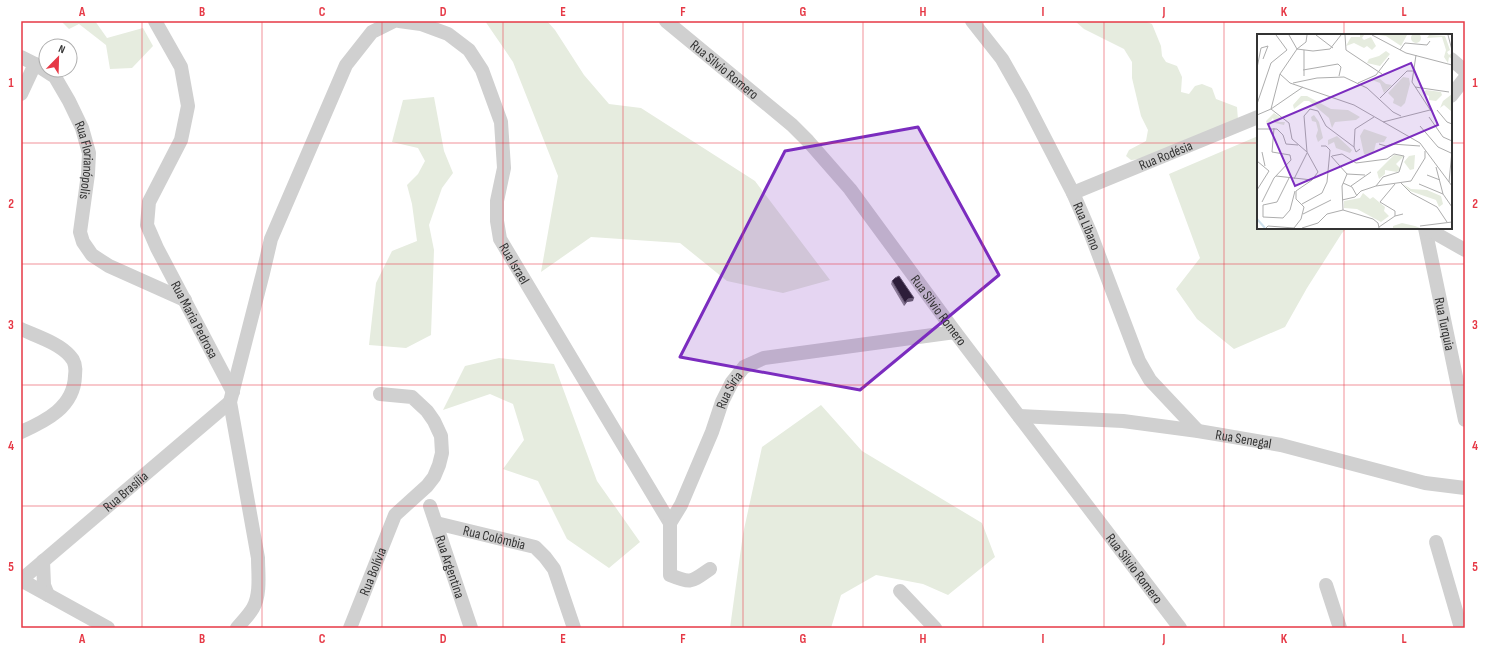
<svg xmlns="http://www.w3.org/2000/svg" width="1486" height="649" viewBox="0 0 1486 649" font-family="'Sofia Sans Condensed',sans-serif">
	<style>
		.green { fill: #e6ecdf }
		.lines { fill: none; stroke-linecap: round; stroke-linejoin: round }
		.street { stroke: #d0d0d0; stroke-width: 14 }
		.wall { fill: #8c8c8c }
		.shaded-wall { fill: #5f5f5f }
		.building { fill: #1a1a1a; stroke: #5f5f5f }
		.marked { fill: #7b2cbf; fill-opacity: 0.2; stroke: #7b2cbf; stroke-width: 3; stroke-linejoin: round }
		.grid { fill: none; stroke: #e63946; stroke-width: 1; stroke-opacity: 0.55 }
		.labels { text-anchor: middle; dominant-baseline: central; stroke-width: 4; stroke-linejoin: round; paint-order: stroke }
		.street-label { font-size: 14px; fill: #333; stroke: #fff }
		.inset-river { fill: none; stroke: #cfe2ee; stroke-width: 2 }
		.inset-road { fill: none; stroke: #adadad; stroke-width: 1 }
		.view { fill: #7b2cbf; fill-opacity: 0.15; stroke: #7b2cbf; stroke-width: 2 }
		.inset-edge { fill: none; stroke: #333; stroke-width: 2 }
		.neatline { fill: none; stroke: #e63946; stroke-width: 1.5 }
		.grid-label { font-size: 13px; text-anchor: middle; font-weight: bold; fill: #e63946 }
	</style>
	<rect width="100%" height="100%" fill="#fff"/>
	<g class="green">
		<path d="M61,21H95L107,38L143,28L153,46L132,68L110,69L106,45L79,24L69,29Z"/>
		<path d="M485,21H547L555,30L584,75L609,104L641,108L755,181L830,280L783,293L727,281L680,243L591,237L541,272L558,176L513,62Z"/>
		<path d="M1075,21H1144L1152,24L1161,46L1162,56L1166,62L1177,66L1182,77L1181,92L1189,94L1195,86L1202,84L1212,88L1216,99L1237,107L1238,120L1151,158L1131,160L1126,156L1129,150L1146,141L1148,130L1141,116L1132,78V62L1124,49L1084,29Z"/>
		<path d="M434,97L444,151L453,173L442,188L429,225L434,250L431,335L406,348L369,345L376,283L392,251L417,241L412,204L407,185L418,174L425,161L418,148L392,142L403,100Z"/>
		<path d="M1258,136V228H1347L1342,233L1307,288L1285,327L1234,349L1197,319L1176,289L1200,258L1169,174Z"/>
		<path d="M499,358L554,364L597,481L640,542L609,568L567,539L538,481L503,469L524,440L513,404L490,394L443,410L465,366Z"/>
		<path d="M821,405L862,451L982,523L995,557L948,595L923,584L876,575L841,595L831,628H730L743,534L762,447Z"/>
	</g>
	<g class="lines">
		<g class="street">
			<path id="s1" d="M155,21L181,67L188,106L181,140L149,202L147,225L157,248L233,392"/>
			<path id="s2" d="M399,21L421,24L448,34L469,50L482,70L501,122L504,168L497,201V221L500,239L670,523"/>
			<path id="s3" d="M666,21L792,125L808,141L850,189L955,332L1180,628"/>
			<path id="s4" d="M972,21L1002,59L1023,96L1073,193L1090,232L1139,361L1150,380L1198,431"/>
			<path id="s5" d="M21,57L35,64L55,77L69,101L82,128L89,153L88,174L80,232L83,242L92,255L109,266L185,300"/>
			<path d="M1451,59L1465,71"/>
			<path d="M21,94L35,64"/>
			<path d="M1451,96L1465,78"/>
			<path id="s6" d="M1073,193L1258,117"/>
			<path id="s7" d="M1425,228L1465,420"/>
			<path d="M1426,228L1465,250"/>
			<path d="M21,329C36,336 59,343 70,356C75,361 76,369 75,376C74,407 46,421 21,432"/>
			<path id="s8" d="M1019,416L1123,421L1198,431L1281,445L1425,483L1465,488"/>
			<path id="s9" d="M430,506L471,628"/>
			<path id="s10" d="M436,523L535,547L545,557L554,569L574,628"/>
			<path d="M1436,542L1461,628"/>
			<path d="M43,561L44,585L48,595"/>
			<path id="s11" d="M710,569C691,582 692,584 670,575V523L681,505L712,432L722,402L732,382L744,367L764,358L955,332"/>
			<path id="s12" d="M21,580L230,402"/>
			<path d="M21,580L108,628"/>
			<path d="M1326,585L1340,628"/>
			<path d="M900,591L935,628"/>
			<path d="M237,628C242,622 249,615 253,608C261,594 258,573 258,558L230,402L263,273L271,239L346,65L372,32L394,21"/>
			<path id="s13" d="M350,628L395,515L427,486L434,477L439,465L442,453L441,436L434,421L427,411L412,397L380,394"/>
		</g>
	</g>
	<path class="wall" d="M892,281L913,301L907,302L904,306L891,284Z"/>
	<path class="shaded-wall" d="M914,298L913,301L907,302L904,306L905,303L908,299Z"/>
	<path class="building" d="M899,276L914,298L908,299L905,303L892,281L895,278Z"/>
	<path class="marked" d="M918,127L999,275L860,390L680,357L785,151Z"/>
	<path class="grid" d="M142,21V628M262,21V628M382,21V628M503,21V628M623,21V628M743,21V628M863,21V628M983,21V628M1104,21V628M1224,21V628M1344,21V35M21,143H1258M1451,143H1465M1344,228V628M21,264H1465M21,385H1465M21,506H1465"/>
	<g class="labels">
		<g class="street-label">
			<text stroke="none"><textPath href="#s3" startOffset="76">Rua Silvio Romero</textPath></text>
			<text stroke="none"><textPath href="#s6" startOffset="100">Rua Rodésia</textPath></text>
			<text stroke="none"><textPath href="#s5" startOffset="130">Rua Florianópolis</textPath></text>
			<text stroke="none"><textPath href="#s4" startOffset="236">Rua Libano</textPath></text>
			<text stroke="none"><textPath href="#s2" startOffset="303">Rua Israel</textPath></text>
			<text stroke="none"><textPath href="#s3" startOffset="400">Rua Silvio Romero</textPath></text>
			<text stroke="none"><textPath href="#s1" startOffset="326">Rua Maria Pedrosa</textPath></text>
			<text stroke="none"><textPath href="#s7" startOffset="98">Rua Turquia</textPath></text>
			<text stroke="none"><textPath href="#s11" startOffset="242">Rua Síria</textPath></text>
			<text stroke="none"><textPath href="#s8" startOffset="226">Rua Senegal</textPath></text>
			<text stroke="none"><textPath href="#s12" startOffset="137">Rua Brasília</textPath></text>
			<text stroke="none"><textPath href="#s10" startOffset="60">Rua Colômbia</textPath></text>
			<text stroke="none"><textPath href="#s9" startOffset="64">Rua Argentina</textPath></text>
			<text stroke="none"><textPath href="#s3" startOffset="724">Rua Silvio Romero</textPath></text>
			<text stroke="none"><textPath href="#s13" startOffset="61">Rua Bolívia</textPath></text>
		</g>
	</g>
	<g transform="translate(1257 34)">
		<rect width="195" height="195" fill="#fff"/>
		<path d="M154 4a5 5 0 1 1 10 0a5 5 0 1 1-10 0ZM103,1H107L105,4L107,6L114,3L119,12L115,16L110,12L107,14L97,9L89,12L94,3H103ZM122,1H150L144,12L129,2ZM172,1L188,2L193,16L190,18L192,21L195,19V25L192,23L191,29L187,23L189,16L185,3L170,4ZM129,17L133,20L123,32L110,29L112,25L122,22ZM146,43L152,44L153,50L148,69L144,73L136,69L137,65L131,59ZM123,45L129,50L135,51L127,59L123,49L115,46ZM169,56L184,58L185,61L179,67L172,66V62L166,59ZM195,60V78L187,71L183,74L186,67ZM44,62H50L74,75L91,76L103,83L99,86L78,88L75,94L72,84L52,67H47L37,75L36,71ZM17,79L24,84L21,88H28L27,91L18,89L16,84L10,91L9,87ZM57,81L62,88L66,104L61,108L59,102L61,96L59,88L55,87L54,83ZM107,95L130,103L127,108L119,109L117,117L110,122L107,120L103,102ZM80,102L95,116L93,119L79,114L77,108L71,111V106ZM137,121L147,122L139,130L144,135L140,138L128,136V140L122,145L120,138ZM158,121L157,135L153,136L147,128L152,122ZM146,150L154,155L170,156L184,162L186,170L182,173L179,166L153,157ZM106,159L113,165L116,163L128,173L127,177L132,182L124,188L100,175L87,174V167L103,164ZM145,189L158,192L163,194H136V192Z" fill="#e6ecdf"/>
		<path class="inset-river" d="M0,185L8,194"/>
		<path class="inset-road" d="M32,1L40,15M59,1L76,14M88,1L89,16L125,40M115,1L149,19L195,31M191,1L195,16M40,15L56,17L73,15L84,1M143,16L148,9L170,11L173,7M159,21L155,48L174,77M6,25L11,12M0,34L4,14L11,12M46,36L81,30L84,33L82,42M23,40L33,49L97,71L163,109L195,152M47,42V16M36,49L60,44L87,43L110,54L136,78L144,82M101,49L119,41L132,24M158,53L192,58M123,64L150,37H156M0,70L14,29L30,16L19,1M14,75L23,40L40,15L49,8L50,1M180,76L190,88L195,90M0,81L14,75L46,53M172,83L186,103L195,107M126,88L173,76M163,92L181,113L194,119M0,95H20L26,101L29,110L41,111M122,110L129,112L135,110L163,112M103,115L99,118L97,113L98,95L117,83M5,118L8,132M50,118L47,82L53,75L61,77L69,92L97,113M74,122L90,140L108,141M75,122L85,120L99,129L130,125L137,120L147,122L142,138L126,143L119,152M0,127L12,137L0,156M179,133L186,160L195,173M170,141L183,146M19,142L55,146M37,145L50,119M192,148L195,117M86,149L95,153L100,162M144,149L154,159L180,173L190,188M138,150L123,168L138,177V182M162,150L186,160M94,152L114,138M85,166L98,163L104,157L119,152L154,147L168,124V117M5,168L17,144L34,126L33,121L15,118L17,94M45,170L65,159L70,148L73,116L69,112H64M6,171V183L26,184L33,176L38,157M6,171L20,168L32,144M86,176L85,152L90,140M46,180L74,166M163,192L195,188M122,193L138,182L146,180M9,194L11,192L37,194L44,185L47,173L39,165V157L55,146L61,138L50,118L35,105L32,89L14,75M45,194L61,189L70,180L86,176L116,185L121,189L122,194"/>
		<path class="view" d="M154,29L181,91L38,152L11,90Z"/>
		<rect width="195" height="195" class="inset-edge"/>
	</g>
	<rect width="1486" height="649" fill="none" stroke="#ffffff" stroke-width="44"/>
	<g transform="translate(58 58) rotate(23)"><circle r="19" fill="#ffffff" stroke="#adadad"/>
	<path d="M0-3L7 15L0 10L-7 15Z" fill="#e63946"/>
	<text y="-6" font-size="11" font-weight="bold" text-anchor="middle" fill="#333333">N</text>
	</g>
	<rect x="22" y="22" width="1442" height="605" class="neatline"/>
	<g class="grid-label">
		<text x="82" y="16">A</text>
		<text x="202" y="16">B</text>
		<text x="322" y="16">C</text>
		<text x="443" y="16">D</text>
		<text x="563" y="16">E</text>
		<text x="683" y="16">F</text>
		<text x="803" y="16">G</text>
		<text x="923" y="16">H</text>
		<text x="1043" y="16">I</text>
		<text x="1164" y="16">J</text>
		<text x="1284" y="16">K</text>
		<text x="1404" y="16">L</text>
		<text x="11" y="87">1</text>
		<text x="1475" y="87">1</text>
		<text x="11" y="208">2</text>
		<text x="1475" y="208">2</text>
		<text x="11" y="329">3</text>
		<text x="1475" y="329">3</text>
		<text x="11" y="450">4</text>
		<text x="1475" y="450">4</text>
		<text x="11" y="571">5</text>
		<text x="1475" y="571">5</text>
		<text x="82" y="643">A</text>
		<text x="202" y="643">B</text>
		<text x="322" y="643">C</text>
		<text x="443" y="643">D</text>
		<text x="563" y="643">E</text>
		<text x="683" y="643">F</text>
		<text x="803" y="643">G</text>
		<text x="923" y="643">H</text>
		<text x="1043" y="643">I</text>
		<text x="1164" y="643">J</text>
		<text x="1284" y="643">K</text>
		<text x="1404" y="643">L</text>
	</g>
</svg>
